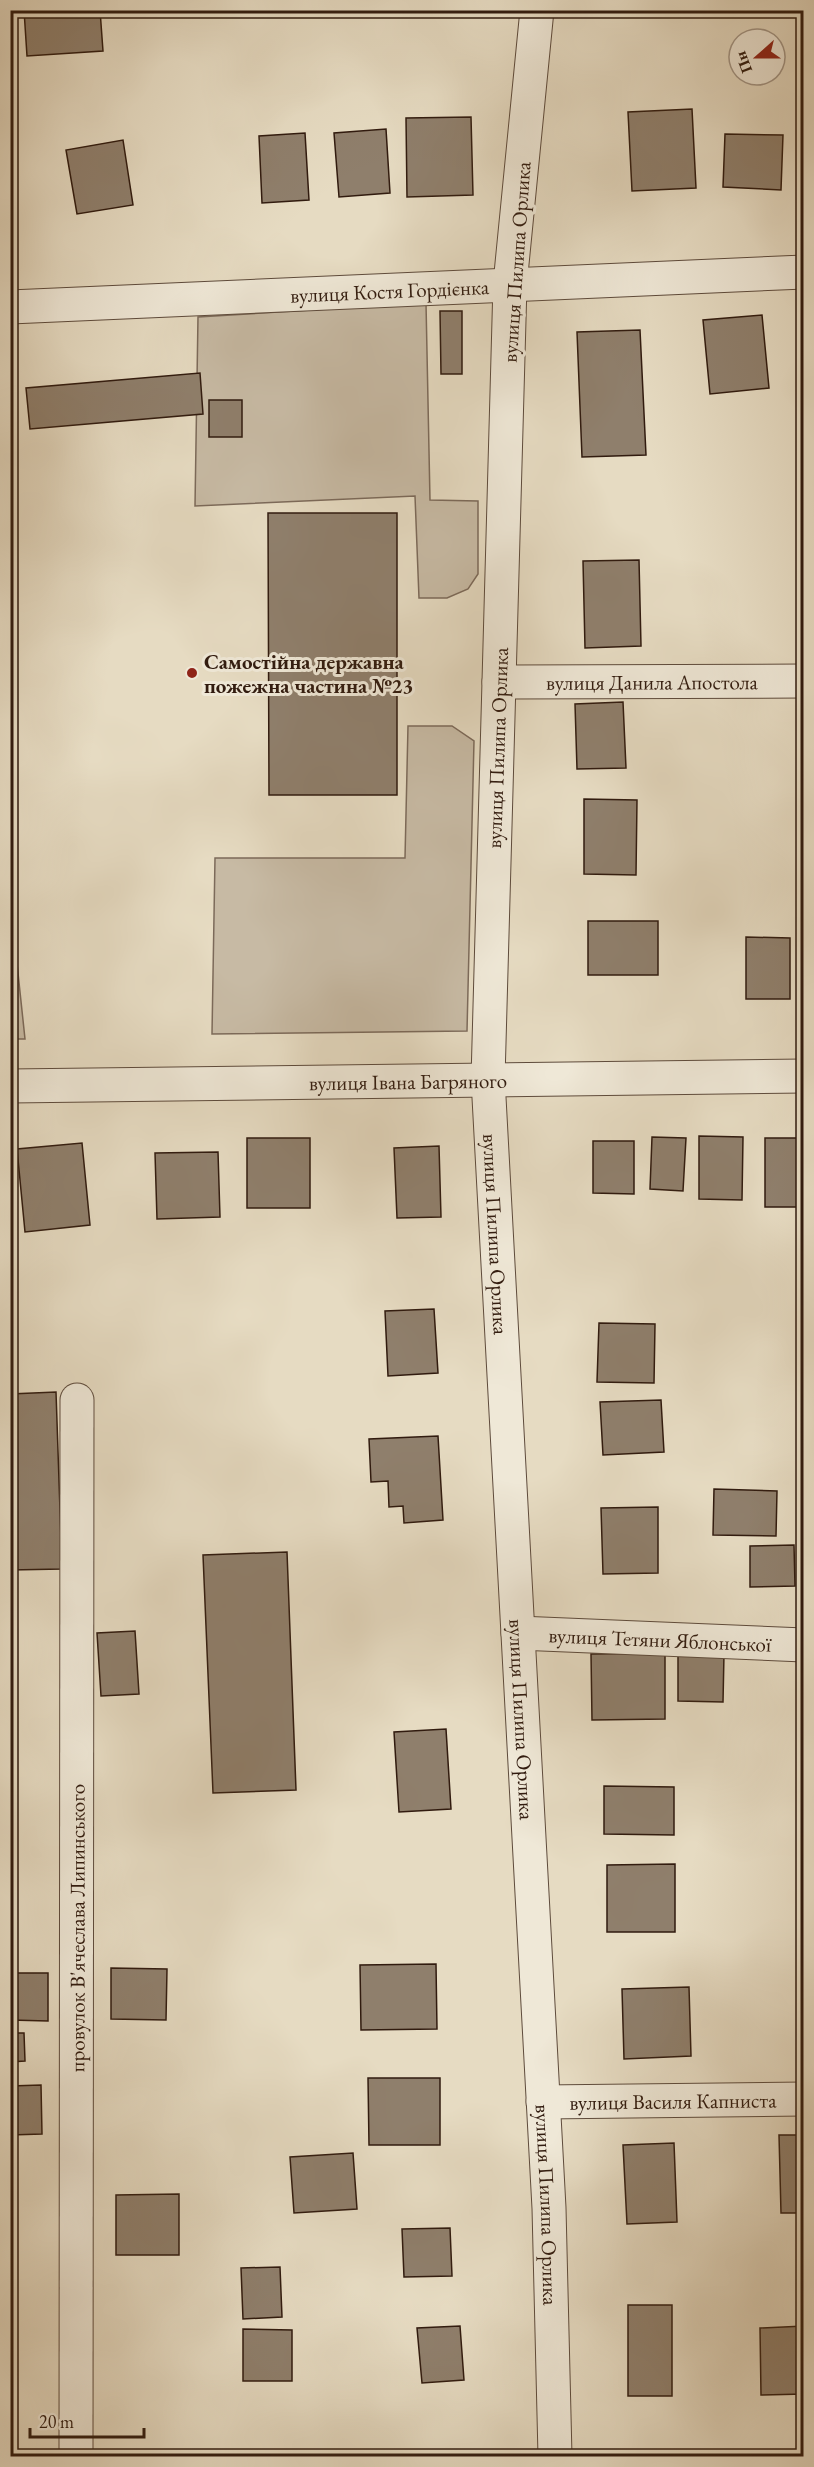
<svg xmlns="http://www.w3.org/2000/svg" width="814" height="2467" viewBox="0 0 814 2467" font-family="'EB Garamond',serif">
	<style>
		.green { fill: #c7baa4; stroke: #7c6a5a; stroke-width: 1.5 }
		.building { fill: #8f7f6c; stroke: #311b0f; stroke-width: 1.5 }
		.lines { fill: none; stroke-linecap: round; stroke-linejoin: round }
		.minor-casing { stroke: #5e4b3c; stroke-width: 35 }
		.minor { stroke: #efe8d7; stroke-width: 33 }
		.poi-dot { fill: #8f2418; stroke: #efe8d7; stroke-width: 2 }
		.labels { text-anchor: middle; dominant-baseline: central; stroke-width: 6; stroke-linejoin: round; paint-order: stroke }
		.street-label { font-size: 21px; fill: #311b0f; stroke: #efe8d7 }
		.poi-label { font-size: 21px; font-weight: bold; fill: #311b0f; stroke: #efe8d7; text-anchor: start }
	</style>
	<rect width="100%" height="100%" fill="#e6dbc2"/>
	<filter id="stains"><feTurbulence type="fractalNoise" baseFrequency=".00333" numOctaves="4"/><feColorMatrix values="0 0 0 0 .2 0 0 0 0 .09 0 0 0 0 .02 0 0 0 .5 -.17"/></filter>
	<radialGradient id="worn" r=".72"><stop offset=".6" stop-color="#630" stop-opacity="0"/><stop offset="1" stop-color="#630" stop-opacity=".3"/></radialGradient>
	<g class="green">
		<path d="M426,303L430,500L478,501V574L468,589L447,598H419L415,496L195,506L198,317Z"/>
		<path d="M408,726H452L474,741L467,1031L212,1034L215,858H405Z"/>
		<path d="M11,907L25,1039H11Z"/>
	</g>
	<g class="building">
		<path d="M24,10H100L103,51L27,56Z"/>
		<rect x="430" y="10" width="57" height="7"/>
		<path d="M692,109L696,188L632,191L628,112Z"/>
		<path d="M798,112H804V190H797Z"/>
		<path d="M471,117L473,195L407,197L406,118Z"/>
		<path d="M386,129L390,193L339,197L334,133Z"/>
		<path d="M305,133L309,200L262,203L259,136Z"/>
		<path d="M10,134H13L12,192H10Z"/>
		<path d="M725,134L783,135L781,190L723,187Z"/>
		<path d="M123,140L133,205L77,214L66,150Z"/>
		<path d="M440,311H462V374H441Z"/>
		<path d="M762,315L769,388L710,394L703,320Z"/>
		<path d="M798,321H804V378H799Z"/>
		<path d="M640,330L646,455L582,457L577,332Z"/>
		<path d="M200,373L203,414L30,429L26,388Z"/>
		<rect x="209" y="400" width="33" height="37"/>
		<path d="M268,513H397V795H269Z"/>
		<path d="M639,560L641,646L585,648L583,561Z"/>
		<path d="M623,702L626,768L577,769L575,704Z"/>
		<path d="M584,799L637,800L636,875L584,874Z"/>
		<rect x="588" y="921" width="70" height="54"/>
		<path d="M746,937L790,938V999H746Z"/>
		<path d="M699,1136L743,1137L742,1200L699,1199Z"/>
		<path d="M652,1137L686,1138L683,1191L650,1189Z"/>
		<rect x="247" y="1138" width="63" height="70"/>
		<rect x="765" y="1138" width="39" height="69"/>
		<path d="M593,1141H634V1194L593,1193Z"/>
		<path d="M82,1143L90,1225L25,1232L17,1149Z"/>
		<path d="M439,1146L441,1217L397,1218L394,1148Z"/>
		<path d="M218,1152L220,1217L157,1219L155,1153Z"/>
		<path d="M434,1309L438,1373L388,1376L385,1311Z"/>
		<path d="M599,1323L655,1324L654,1383L597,1382Z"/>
		<path d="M56,1392L62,1569L10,1570V1394Z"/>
		<path d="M661,1400L664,1452L603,1455L600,1402Z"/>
		<path d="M438,1436L443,1520L404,1523L403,1506L389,1507L388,1481L371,1482L369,1439Z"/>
		<path d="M714,1489L777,1491L776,1536L713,1535Z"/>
		<path d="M658,1507V1573L603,1574L601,1508Z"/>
		<path d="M794,1545L795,1586L750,1587V1546Z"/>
		<path d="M287,1552L296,1790L213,1793L203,1555Z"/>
		<path d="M135,1631L139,1694L101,1696L97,1633Z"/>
		<path d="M665,1653V1719L592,1720L591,1654Z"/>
		<path d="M678,1653L724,1654L723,1702L678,1701Z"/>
		<path d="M446,1729L451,1809L399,1812L394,1732Z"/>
		<path d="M604,1786L674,1787V1835L604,1834Z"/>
		<path d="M675,1864V1932H607V1865Z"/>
		<path d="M436,1964L437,2029L361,2030L360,1965Z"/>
		<path d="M111,1968L167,1969L166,2020L111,2019Z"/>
		<path d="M10,1973H48V2021L10,2020Z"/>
		<path d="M689,1987L691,2056L624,2059L622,1989Z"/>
		<path d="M10,2033H24L25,2061L10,2062Z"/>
		<path d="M368,2078H440V2145H369Z"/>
		<path d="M41,2085L42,2134L10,2135V2086Z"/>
		<path d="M779,2135H804V2213H781Z"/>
		<path d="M674,2143L677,2222L627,2224L623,2145Z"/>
		<path d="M353,2153L357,2209L294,2213L290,2157Z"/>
		<path d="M179,2194V2255H116V2195Z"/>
		<path d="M450,2228L452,2276L404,2277L402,2229Z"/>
		<path d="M280,2267L282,2317L243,2319L241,2268Z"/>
		<rect x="628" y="2305" width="44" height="91"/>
		<path d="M460,2326L464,2380L422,2383L417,2328Z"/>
		<path d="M804,2326V2394L761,2395L760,2328Z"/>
		<path d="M243,2329L292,2330V2381H243Z"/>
	</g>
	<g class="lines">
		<defs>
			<g id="minor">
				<path id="s1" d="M537,10L510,284L488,1079L549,2208L555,2456"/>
				<path id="s2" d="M10,307L804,272"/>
				<path id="s3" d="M499,682L804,681"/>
				<path id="s4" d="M10,1086L804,1076"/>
				<path id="s5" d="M518,1633L804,1645"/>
				<path id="s6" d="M543,2102L804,2099"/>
				<path id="s7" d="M76,2456L77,1400"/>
			</g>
		</defs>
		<use href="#minor" class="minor-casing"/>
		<use href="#minor" class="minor"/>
	</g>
	<circle class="poi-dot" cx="192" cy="673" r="6"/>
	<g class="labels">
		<g class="street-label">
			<text transform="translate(516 262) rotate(-86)">вулиця Пилипа Орлика</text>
			<text stroke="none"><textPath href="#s2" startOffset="380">вулиця Костя Гордієнка</textPath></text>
			<text stroke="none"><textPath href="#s3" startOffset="153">вулиця Данила Апостола</textPath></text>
			<text transform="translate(497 748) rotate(-88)">вулиця Пилипа Орлика</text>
			<text stroke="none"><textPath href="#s4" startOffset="398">вулиця Івана Багряного</textPath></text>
			<text stroke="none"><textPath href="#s1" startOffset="1226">вулиця Пилипа Орлика</textPath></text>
			<text stroke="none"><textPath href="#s5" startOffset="142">вулиця Тетяни Яблонської</textPath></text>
			<text stroke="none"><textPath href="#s1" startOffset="1712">вулиця Пилипа Орлика</textPath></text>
			<text stroke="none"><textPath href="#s7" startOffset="528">провулок В'ячеслава Липинського</textPath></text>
			<text stroke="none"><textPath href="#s6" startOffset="130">вулиця Василя Капниста</textPath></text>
			<text stroke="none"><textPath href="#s1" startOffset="2198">вулиця Пилипа Орлика</textPath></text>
		</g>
		<g class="poi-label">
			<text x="204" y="661">Самостійна державна<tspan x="204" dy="24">пожежна частина №23</tspan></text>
		</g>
	</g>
	<rect width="814" height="2467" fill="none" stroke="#e6dbc2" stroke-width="36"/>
	<rect x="12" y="12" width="790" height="2443" fill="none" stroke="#311b0f" stroke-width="3"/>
	<rect x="18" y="18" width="778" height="2431" fill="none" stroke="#311b0f" stroke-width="1.5"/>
	<g transform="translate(757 57) rotate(249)"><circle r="28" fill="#efe8d7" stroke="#a39687" stroke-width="1.5"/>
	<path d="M0-4.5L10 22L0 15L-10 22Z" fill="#8f2418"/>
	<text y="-9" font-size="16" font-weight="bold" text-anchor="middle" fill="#311b0f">Пн</text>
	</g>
	<path d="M30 2428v9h114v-9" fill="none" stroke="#311b0f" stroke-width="3"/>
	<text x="39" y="2428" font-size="18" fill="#311b0f" stroke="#efe8d7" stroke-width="4.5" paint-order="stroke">20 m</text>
	<rect width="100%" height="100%" filter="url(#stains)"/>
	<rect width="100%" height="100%" fill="url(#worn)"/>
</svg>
